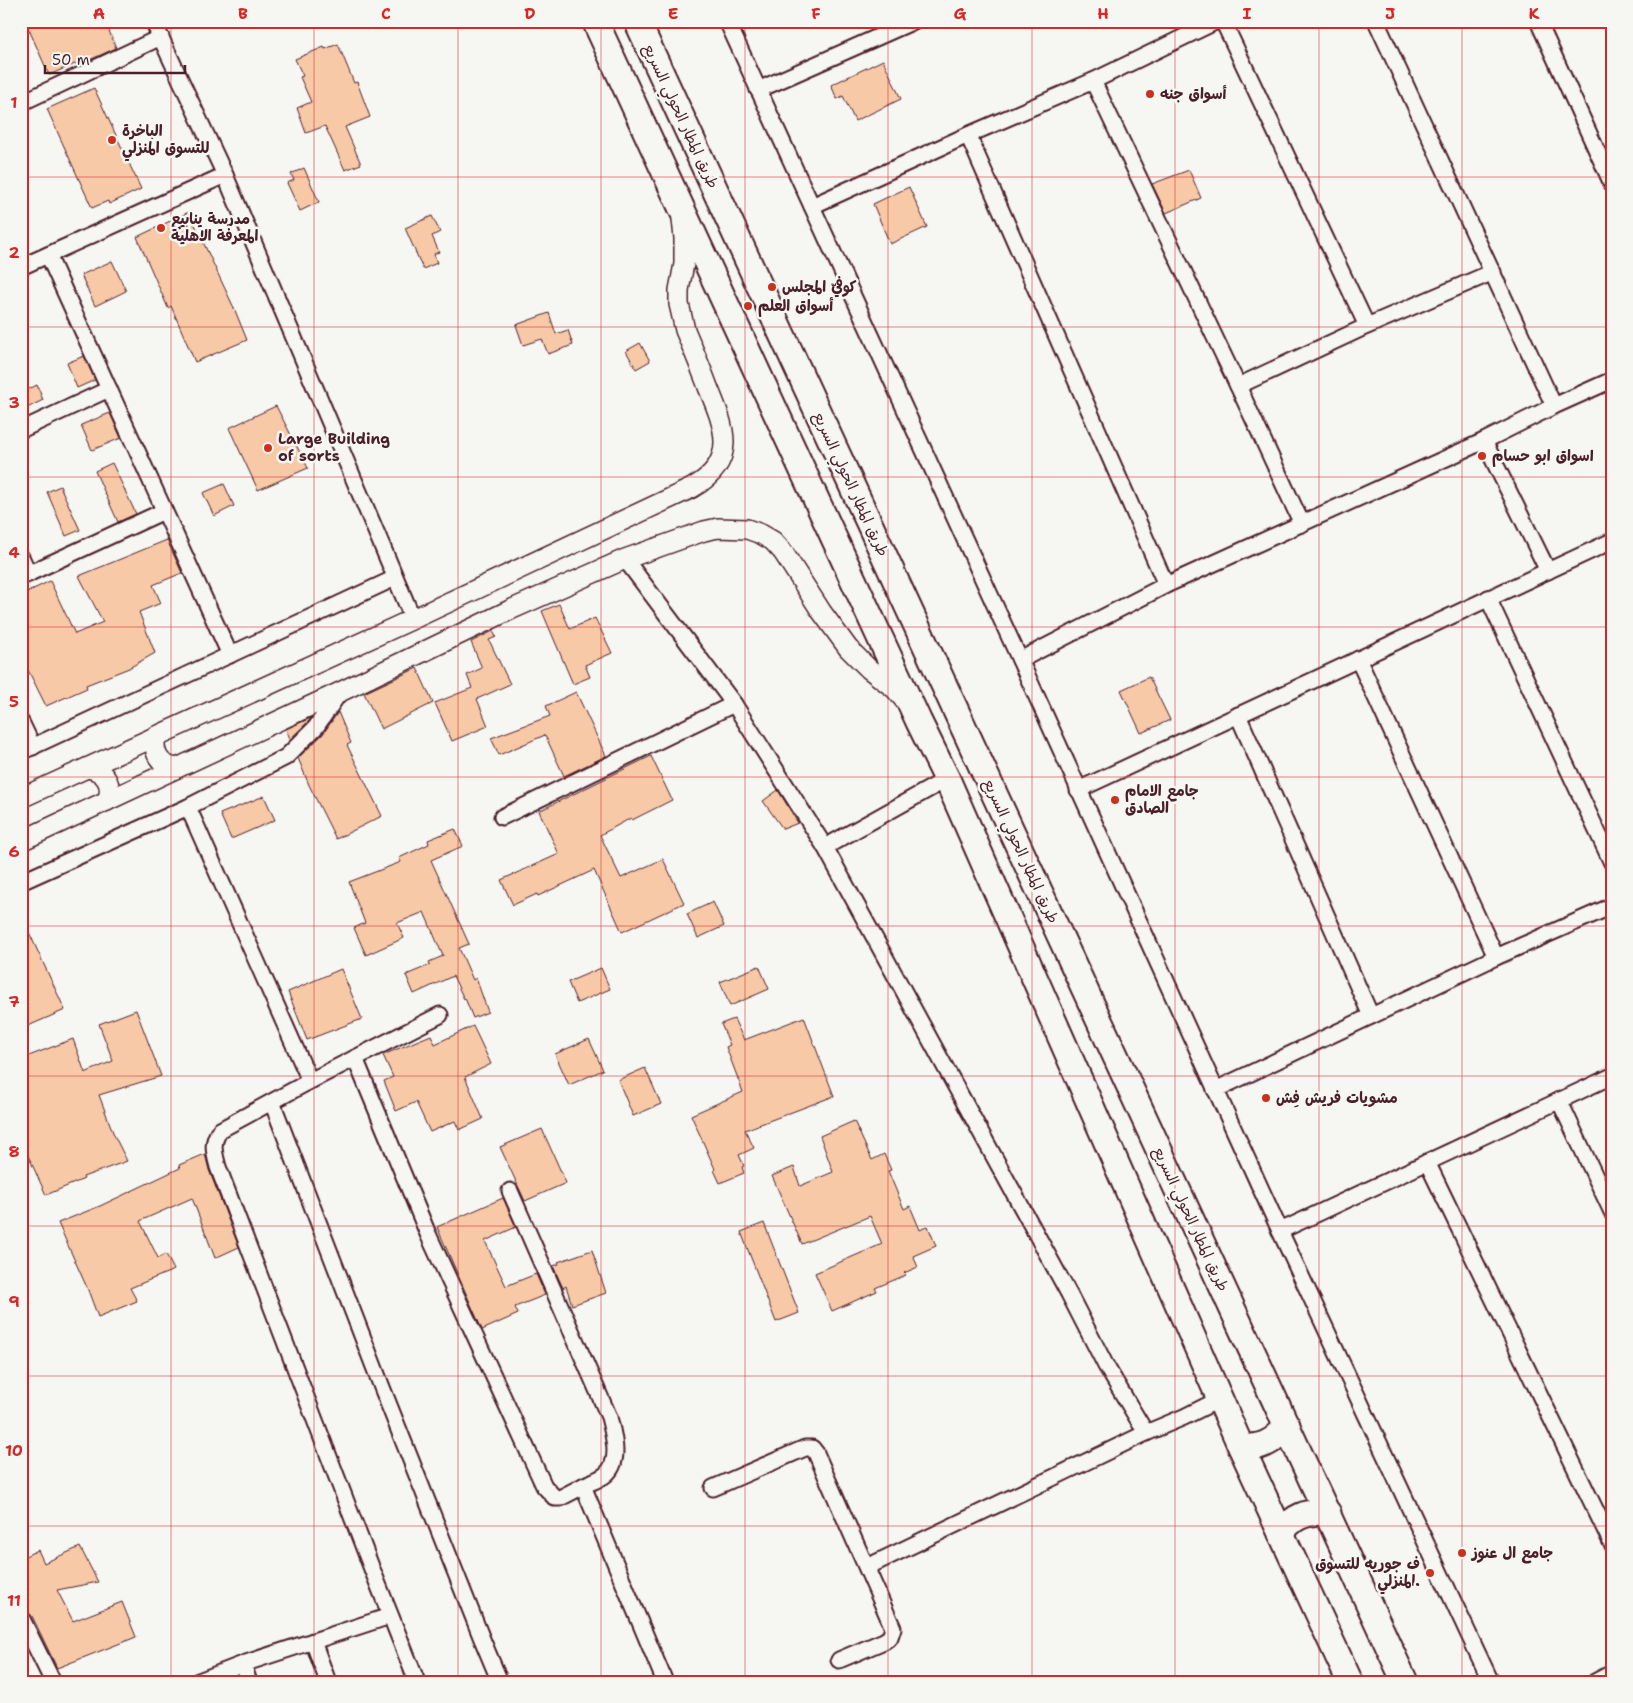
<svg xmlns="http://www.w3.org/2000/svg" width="1633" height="1703" viewBox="0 0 1633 1703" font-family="'Shantell Sans','Playpen Sans Arabic',sans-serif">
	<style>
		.building { fill: #f8c9a7; stroke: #4a1f2b }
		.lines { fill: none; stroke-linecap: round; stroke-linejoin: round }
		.minor-casing { stroke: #4a1f2b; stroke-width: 19 }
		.tertiary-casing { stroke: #4a1f2b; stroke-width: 22 }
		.trunk-casing { stroke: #4a1f2b; stroke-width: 29 }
		.minor { stroke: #f6f6f2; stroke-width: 15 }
		.tertiary { stroke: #f6f6f2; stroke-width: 19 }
		.trunk { stroke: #f6f6f2; stroke-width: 25 }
		.grid { fill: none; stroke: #d62828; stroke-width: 1; stroke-opacity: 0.55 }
		.poi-dot { fill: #c8321e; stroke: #f6f6f2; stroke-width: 2 }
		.labels { text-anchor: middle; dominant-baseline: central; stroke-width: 5; stroke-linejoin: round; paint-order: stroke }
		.poi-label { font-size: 15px; font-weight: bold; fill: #4a1f2b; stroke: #f6f6f2; text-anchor: start }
		.street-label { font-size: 15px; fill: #4a1f2b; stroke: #f6f6f2 }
		.neatline { fill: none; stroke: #d62828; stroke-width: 2 }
		.grid-label { font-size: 16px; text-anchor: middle; font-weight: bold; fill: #d62828 }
	</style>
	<rect width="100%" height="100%" fill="#f6f6f2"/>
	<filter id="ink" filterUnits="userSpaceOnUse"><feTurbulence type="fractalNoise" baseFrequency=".02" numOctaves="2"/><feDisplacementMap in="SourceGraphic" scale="10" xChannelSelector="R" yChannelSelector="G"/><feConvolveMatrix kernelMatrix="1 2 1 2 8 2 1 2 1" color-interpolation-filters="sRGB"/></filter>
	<g filter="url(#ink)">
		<g class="building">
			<path d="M37,21H105L116,48L83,63L82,61L49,75L27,25Z"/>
			<path d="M338,44L354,83L357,82L370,117L345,127L361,164L345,170L325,126L306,133L297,108L311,102L300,77L303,76L295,59L324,47L325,49Z"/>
			<path d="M883,60L901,99L855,121L843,96L837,99L831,85Z"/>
			<path d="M94,88L141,189L109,204L108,201L92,208L47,109Z"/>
			<path d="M304,168L319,202L300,211L287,183L294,180L291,174Z"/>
			<path d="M1189,170L1201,198L1166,213L1152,184Z"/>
			<path d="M909,187L927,227L890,244L873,204Z"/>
			<path d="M189,212L234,308L247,340L195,362L171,306L168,308L137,237Z"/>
			<path d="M432,216L440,232L432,236L439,252L434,254L437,263L423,269L405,228Z"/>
			<path d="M112,261L126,291L95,306L81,275Z"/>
			<path d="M549,313L556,334L568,330L573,345L548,354L542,339L523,345L516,325Z"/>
			<path d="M640,343L650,361L636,369L626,351Z"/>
			<path d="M84,356L95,380L77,388L67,363Z"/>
			<path d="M37,385L43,400L21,411V393Z"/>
			<path d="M276,406L308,468L258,490L229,428Z"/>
			<path d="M110,413L121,438L92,450L81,425Z"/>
			<path d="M112,463L136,514L118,522L95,471Z"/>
			<path d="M224,484L234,506L214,516L203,493Z"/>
			<path d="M60,486L80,530L66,536L47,492Z"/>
			<path d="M167,540L182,573L153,585L161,603L139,612L155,653L129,668L86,685L87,688L46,706L21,656V595L50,581L75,634L103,622L79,576Z"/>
			<path d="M559,604L570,629L595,618L612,653L585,665L590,677L573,684L542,611Z"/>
			<path d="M493,631L496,637L489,640L510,684L477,699L488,726L452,741L435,703L472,688L467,675L482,668L471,642Z"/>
			<path d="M417,668L433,703L381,729L364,693Z"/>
			<path d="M1149,677L1170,720L1141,733L1121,690Z"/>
			<path d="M576,692L606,756L564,776L545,735L499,755L491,738L550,716L546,706Z"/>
			<path d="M338,712L351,743L347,745L382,816L336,839L309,785L298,758L323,734Z"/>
			<path d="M311,718L309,721L290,739L286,729Z"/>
			<path d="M651,756L672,800L632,820L631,818L600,835L621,878L663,859L684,903L622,932L594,870L538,896L537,894L513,905L501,880L559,854L539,811Z"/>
			<path d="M778,790L798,823L783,829L763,801Z"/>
			<path d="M264,796L275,820L231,839L220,814Z"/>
			<path d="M455,829L463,846L431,860L469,944L459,948L473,980L476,978L488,1012L473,1018L465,998L464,999L453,976L414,994L406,975L430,965L429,962L443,956L424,912L397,923L404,938L366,955L354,928L365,923L349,882L401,862L399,858L429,844L428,840Z"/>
			<path d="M713,902L724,926L698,938L687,914Z"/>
			<path d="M21,915L65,1010L21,1029Z"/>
			<path d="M759,966L769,989L730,1006L720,982Z"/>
			<path d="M601,968L610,989L577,1003L568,982Z"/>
			<path d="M341,969L362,1019L307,1040L288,992Z"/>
			<path d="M136,1010L161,1076L99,1095L114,1135L127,1161L83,1177L84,1179L46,1195L21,1140V1059L73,1039L85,1073L113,1061L99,1024Z"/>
			<path d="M804,1017L834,1096L745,1130L754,1148L739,1155L744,1166L742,1167L744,1173L720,1183L714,1170L715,1169L691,1115L743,1092L726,1047L730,1045L721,1024L734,1019L744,1040Z"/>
			<path d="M473,1026L491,1064L465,1077L483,1119L459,1130L455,1121L430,1132L416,1102L396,1111L384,1081L393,1077L383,1055L431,1035L435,1044Z"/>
			<path d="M589,1039L603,1070L569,1085L555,1054Z"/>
			<path d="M645,1068L661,1104L633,1116L618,1080Z"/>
			<path d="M854,1121L872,1160L884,1154L891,1170L888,1171L904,1209L910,1206L920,1230L928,1226L936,1246L913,1256L918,1267L904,1273L906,1275L875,1288L877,1291L832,1311L815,1273L882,1244L870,1216L802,1244L772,1176L794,1167L800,1186L833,1172L820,1136Z"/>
			<path d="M542,1129L566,1183L525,1201L500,1147Z"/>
			<path d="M205,1154L209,1170L239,1247L215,1258L192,1198L140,1221L158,1258L166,1254L174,1270L130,1288L137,1301L98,1317L88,1290L58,1223L100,1206L180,1168L179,1165Z"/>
			<path d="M503,1198L516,1227L485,1241L506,1286L536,1274L545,1295L515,1307L518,1314L482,1330L437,1227Z"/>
			<path d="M764,1223L799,1313L776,1322L741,1232Z"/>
			<path d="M592,1250L606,1293L572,1305L566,1286L563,1288L553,1266L559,1264L558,1262Z"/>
			<path d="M80,1547L98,1582L57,1590L73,1621L122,1602L136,1637L57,1668L32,1616L21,1604V1558L38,1550L44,1563Z"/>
		</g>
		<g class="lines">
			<defs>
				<g id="minor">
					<path d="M153,21L225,175L413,619"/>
					<path d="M727,21L1020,660L1280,1231L1491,1682"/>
					<path d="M1223,21L1367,326"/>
					<path d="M1376,21L1554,406"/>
					<path d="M1538,21L1612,184"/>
					<path d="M1093,81L1238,386L1302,524"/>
					<path d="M758,90L914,21"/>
					<path d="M21,103L161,37"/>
					<path d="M968,135L1166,585"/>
					<path d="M812,206L968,135L1093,81L1217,21"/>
					<path d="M48,255L230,655"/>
					<path d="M21,267L225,175"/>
					<path d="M1238,386L1367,326L1493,272"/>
					<path d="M21,430L109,389"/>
					<path d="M1484,441L1548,571"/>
					<path d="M21,557L29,574"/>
					<path d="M625,559L734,704L825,847L1069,1294L1106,1366L1146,1433"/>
					<path d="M21,577L164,511"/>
					<path d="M1488,598L1612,863"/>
					<path d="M1358,659L1496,957"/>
					<path d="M1020,660L1166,585L1484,441L1554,406L1612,380"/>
					<path d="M1238,715L1371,1016"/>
					<path d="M21,722L33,747"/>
					<path d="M21,752L395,578"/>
					<path d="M1078,790L1612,541"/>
					<path d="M188,807L310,1081"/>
					<path d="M502,817L734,704"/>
					<path d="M825,847L947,779"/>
					<path d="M21,882L188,807L286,757L316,727L340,692"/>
					<path d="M355,1058L428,1234L544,1486L555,1498H560L583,1486L665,1682"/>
					<path d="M1215,1090L1496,957L1612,906"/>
					<path d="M1559,1100L1612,1212"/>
					<path d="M272,1102L383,1390L482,1639L500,1682"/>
					<path d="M1427,1162L1612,1544"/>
					<path d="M510,1191L609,1417C613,1434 622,1462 605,1475C599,1480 590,1482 583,1486"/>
					<path d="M1280,1231L1612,1076"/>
					<path d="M713,1488L805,1448H812L816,1453L893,1628L890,1637L884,1641L839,1660"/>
					<path d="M867,1567L1146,1433L1184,1417L1220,1399"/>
					<path d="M21,1617L53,1682"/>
					<path d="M313,1641L328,1682"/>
					<path d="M243,1664L249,1682"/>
					<path d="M196,1682L243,1664L390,1616"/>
					<path d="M417,1682L372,1569L218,1167C214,1152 211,1143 220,1130L310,1081L440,1015"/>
					<path d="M1595,1682L1612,1673"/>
				</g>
				<g id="tertiary">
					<path d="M156,736C152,753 160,766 177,768"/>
					<path d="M87,768C105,770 114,785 107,801"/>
					<path d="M21,798L413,619L692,488C739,461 725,428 708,387C701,368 693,349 685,330L679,304V290L684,264V238L682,219"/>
					<path d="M21,841L340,692L510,610L625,559L704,531L718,528L747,529L761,534L773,541L783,552L821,611L848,648L869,669L895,689L905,701"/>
				</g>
				<g id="trunk">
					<path d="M595,21L919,722L947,779L1241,1447L1350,1682"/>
					<path d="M637,21L1405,1682"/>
					<path d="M1241,1447C1261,1449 1275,1442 1287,1425"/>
					<path d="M1281,1533C1292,1517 1308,1510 1328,1513"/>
				</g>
			</defs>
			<use href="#minor" class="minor-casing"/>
			<use href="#tertiary" class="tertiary-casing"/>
			<use href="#trunk" class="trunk-casing"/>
			<use href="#minor" class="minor"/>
			<use href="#tertiary" class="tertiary"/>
			<use href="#trunk" class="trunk"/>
		</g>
	</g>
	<path class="grid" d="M171,21V1682M314,21V1682M458,21V1682M601,21V1682M745,21V1682M888,21V1682M1032,21V1682M1175,21V1682M1319,21V1682M1462,21V1682M21,177H1612M21,327H1612M21,477H1612M21,627H1612M21,777H1612M21,926H1612M21,1076H1612M21,1226H1612M21,1376H1612M21,1526H1612"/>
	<g class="poi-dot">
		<circle cx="1150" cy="94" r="5"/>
		<circle cx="112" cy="140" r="5"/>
		<circle cx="161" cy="228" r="5"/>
		<circle cx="772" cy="287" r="5"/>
		<circle cx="748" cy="306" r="5"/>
		<circle cx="268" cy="448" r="5"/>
		<circle cx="1482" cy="456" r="5"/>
		<circle cx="1115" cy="800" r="5"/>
		<circle cx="1266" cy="1098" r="5"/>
		<circle cx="1462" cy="1553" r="5"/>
		<circle cx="1430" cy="1573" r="5"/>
	</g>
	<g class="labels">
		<g class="poi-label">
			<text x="1160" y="94">أسواق جنه</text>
			<text x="122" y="131">الباخرة<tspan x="122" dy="17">للتسوق المنزلي</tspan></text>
			<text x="171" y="219">مدرسة ينابيع<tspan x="171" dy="17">المعرفة الاهلية</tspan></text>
			<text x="782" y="287">كوفيّ المجلس</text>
			<text x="758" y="306">أسواق العلم</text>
			<text x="278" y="439">Large Building<tspan x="278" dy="17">of sorts</tspan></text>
			<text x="1492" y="456">اسواق ابو حسام</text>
			<text x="1125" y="791">جامع الامام<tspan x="1125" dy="17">الصادق</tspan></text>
			<text x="1276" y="1098">مشويات فريش فِش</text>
			<text x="1472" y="1553">جامع ال عنوز</text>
			<text x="1420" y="1564" text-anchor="end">ف جوريه للتسوق<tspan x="1420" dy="17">المنزلي.</tspan></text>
		</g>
		<g class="street-label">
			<text transform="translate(681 116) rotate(65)">طريق المطار الحولي السريع</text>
			<text transform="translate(851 484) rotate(65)">طريق المطار الحولي السريع</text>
			<text transform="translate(1021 851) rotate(65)">طريق المطار الحولي السريع</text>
			<text transform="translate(1191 1219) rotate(65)">طريق المطار الحولي السريع</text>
		</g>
	</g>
	<rect width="1633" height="1703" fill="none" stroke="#f6f6f2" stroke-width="55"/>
	<path d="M45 65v8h140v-8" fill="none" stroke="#4a1f2b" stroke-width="2.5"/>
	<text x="52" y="65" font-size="15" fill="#4a1f2b" stroke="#f6f6f2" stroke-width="4" paint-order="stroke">50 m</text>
	<rect x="28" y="28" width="1578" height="1648" class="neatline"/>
	<g class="grid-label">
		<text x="99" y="19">A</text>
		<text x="243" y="19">B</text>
		<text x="386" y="19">C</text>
		<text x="530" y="19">D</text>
		<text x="673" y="19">E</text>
		<text x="816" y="19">F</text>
		<text x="960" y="19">G</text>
		<text x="1103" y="19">H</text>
		<text x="1247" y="19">I</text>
		<text x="1390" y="19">J</text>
		<text x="1534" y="19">K</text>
		<text x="14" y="108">1</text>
		<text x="14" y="258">2</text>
		<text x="14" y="408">3</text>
		<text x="14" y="558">4</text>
		<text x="14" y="707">5</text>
		<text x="14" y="857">6</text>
		<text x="14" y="1007">7</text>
		<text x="14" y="1157">8</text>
		<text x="14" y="1307">9</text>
		<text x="14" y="1456">10</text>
		<text x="14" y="1606">11</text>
	</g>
</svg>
